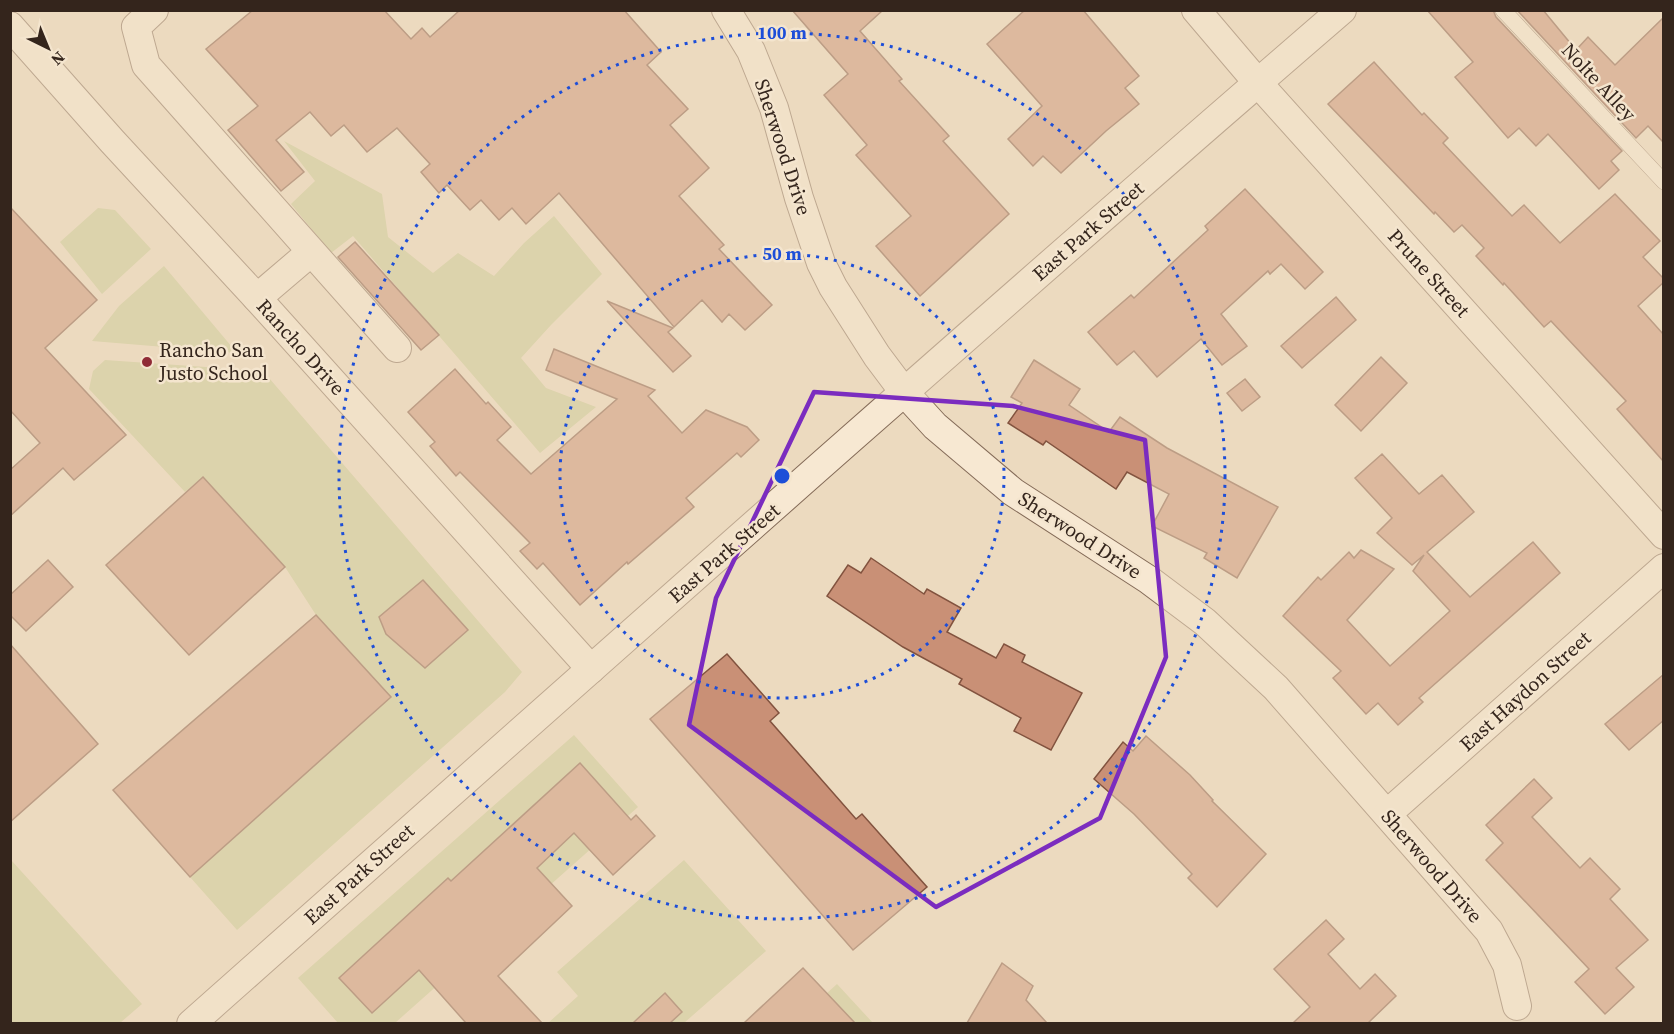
<svg xmlns="http://www.w3.org/2000/svg" width="1674" height="1034" viewBox="0 0 1674 1034" font-family="'Source Serif 4',serif">
	<style>
		.green { fill: #c8c994 }
		.building { fill: #c99076; stroke: #82533f; stroke-width: 1.5 }
		.lines { fill: none; stroke-linecap: round; stroke-linejoin: round }
		.lane-casing { stroke: #846b58; stroke-width: 16 }
		.street-casing { stroke: #846b58; stroke-width: 30 }
		.lane { stroke: #f7e8d2; stroke-width: 15 }
		.street { stroke: #f7e8d2; stroke-width: 28 }
		.marked { fill: none; stroke: #7b2cbf; stroke-width: 4.5; stroke-linejoin: round }
		.ring { fill: none; stroke: #1d4ed8; stroke-width: 3; stroke-dasharray: 3 6 }
		.poi-dot { fill: #902b36; stroke: #f4e5ce; stroke-width: 2 }
		.labels { text-anchor: middle; dominant-baseline: central; stroke-width: 5; stroke-linejoin: round; paint-order: stroke }
		.street-label { font-size: 20px; fill: #34251c; stroke: #f4e5ce }
		.poi-label { font-size: 20px; fill: #34251c; stroke: #f4e5ce; text-anchor: start }
		.centre { fill: #1d4ed8; stroke: #f4e5ce; stroke-width: 3 }
		.ring-label { font-size: 18px; text-anchor: middle; font-weight: bold; fill: #1d4ed8; stroke: #f4e5ce; stroke-width: 5; stroke-linejoin: round; paint-order: stroke }
	</style>
	<rect width="100%" height="100%" fill="#ecdabf"/>
	<g class="green">
		<path d="M284,141L382,194L388,237L433,273L458,253L494,276L524,243L554,216L602,274L551,325L521,358L546,388L596,407L540,453L353,236L331,253L291,204L315,181Z"/>
		<path d="M98,208L115,210L151,249L102,294L60,242Z"/>
		<path d="M164,266L237,353L92,341L119,306Z"/>
		<path d="M105,360L263,371L522,672L505,692L237,930L190,877L390,696L316,615L285,567L203,477L185,492L89,389L93,371Z"/>
		<path d="M574,735L638,807L395,1023H338L298,978Z"/>
		<path d="M11,860L142,1004L120,1023H11Z"/>
		<path d="M684,860L766,951L684,1023L547,1024L578,996L557,972Z"/>
		<path d="M837,984L873,1023L793,1024Z"/>
	</g>
	<g class="building">
		<path d="M253,10H384L411,39L422,28L430,37L460,10H624L661,52L647,65L688,109L670,125L709,168L679,196L724,245L719,249L772,305L745,330L729,314L722,322L702,300L674,327L559,193L526,224L512,208L499,220L481,200L470,210L447,185L439,193L421,172L430,164L397,128L367,152L344,125L331,136L310,112L276,140L304,172L281,191L228,130L258,106L206,49Z"/>
		<path d="M792,10H883L860,31L902,79L899,81L949,136L943,141L1009,214L920,296L876,246L911,216L856,155L867,145L824,95L848,74Z"/>
		<path d="M1025,10H1083L1139,76L1125,88L1139,104L1106,131L1061,173L1043,156L1033,166L1008,139L1042,106L987,44Z"/>
		<path d="M1427,10H1493L1496,17L1622,151L1611,161L1619,170L1599,189L1548,134L1536,146L1519,128L1508,138L1455,77L1473,62Z"/>
		<path d="M1517,10H1543L1576,50L1588,37L1615,65L1664,17V143L1648,126L1636,138Z"/>
		<path d="M1374,62L1422,115L1424,113L1448,138L1443,143L1512,216L1524,205L1560,243L1615,194L1660,241L1643,257L1664,279V282L1638,306L1664,335V462L1617,409L1626,401L1551,321L1544,327L1504,283L1503,285L1476,256L1484,248L1462,225L1454,232L1435,212L1434,214L1328,104Z"/>
		<path d="M1245,189L1323,272L1305,289L1281,264L1270,274L1268,271L1221,314L1247,346L1222,365L1201,339L1157,377L1134,351L1117,365L1088,332L1131,295L1134,298L1208,230L1205,226Z"/>
		<path d="M10,207L97,300L45,348L126,435L74,480L63,468L10,516V470L40,443L10,410Z"/>
		<path d="M355,242L439,335L421,350L338,257Z"/>
		<path d="M1336,297L1356,320L1302,368L1281,346Z"/>
		<path d="M607,301L673,328L668,332L691,356L673,372Z"/>
		<path d="M554,349L655,390L648,396L682,433L706,410L747,427L759,440L741,457L737,453L686,498L694,507L628,564L627,562L580,605L543,563L537,569L520,551L530,543L460,472L456,476L430,446L435,442L408,412L455,369L486,404L488,402L511,427L497,440L531,474L617,399L546,370Z"/>
		<path d="M1381,357L1407,383L1361,431L1335,405Z"/>
		<path d="M1034,360L1080,389L1069,405L1109,432L1120,417L1167,448L1278,507L1237,578L1204,558L1207,553L1152,526L1169,494L1127,472L1116,489L1046,441L1043,445L1008,423L1022,403L1011,397Z"/>
		<path d="M1245,379L1260,397L1242,411L1227,393Z"/>
		<path d="M1382,454L1419,494L1442,475L1474,512L1427,552L1470,597L1533,542L1560,573L1419,698L1423,702L1398,725L1378,703L1366,714L1333,678L1341,671L1283,616L1318,577L1321,580L1349,552L1354,558L1361,550L1394,569L1347,620L1390,666L1450,611L1413,571L1424,555L1412,565L1377,533L1392,518L1355,478Z"/>
		<path d="M203,477L285,567L189,655L106,565Z"/>
		<path d="M871,558L924,594L927,589L961,608L947,632L996,658L1004,644L1025,655L1022,662L1082,693L1051,750L1014,731L1021,718L959,684L962,679L903,647L827,596L848,565L861,573Z"/>
		<path d="M48,560L73,587L26,631L10,615V595Z"/>
		<path d="M423,580L468,630L425,668L386,634L379,617Z"/>
		<path d="M316,615L391,697L190,877L113,790Z"/>
		<path d="M10,644L98,744L10,822Z"/>
		<path d="M727,654L779,713L770,721L856,819L862,814L927,887L853,950L650,719Z"/>
		<path d="M1664,674V720L1629,750L1605,724Z"/>
		<path d="M1146,736L1190,775L1213,800L1212,801L1266,854L1217,907L1188,878L1192,874L1134,814L1094,779L1123,742L1133,751Z"/>
		<path d="M580,763L631,820L636,815L655,836L613,875L574,833L537,868L572,906L498,976L542,1023H466L419,970L372,1013L339,978L448,878L451,881Z"/>
		<path d="M1534,779L1552,798L1532,817L1580,868L1590,858L1620,889L1610,899L1648,940L1616,968L1634,987L1605,1014L1575,982L1589,969L1486,860L1503,843L1486,825Z"/>
		<path d="M1326,920L1344,939L1328,954L1360,989L1375,974L1396,996L1368,1023H1293L1310,1007L1274,969Z"/>
		<path d="M1002,963L1033,986L1026,1000L1047,1023H967Z"/>
		<path d="M803,968L855,1023H744Z"/>
		<path d="M665,993L682,1012L670,1023H633Z"/>
	</g>
	<g class="lines">
		<defs>
			<path id="lane" d="M1503,10L1664,182"/>
			<g id="street">
				<path d="M154,10L136,27L146,65L397,348"/>
				<path d="M726,10L751,51L774,108L799,198L821,263L833,287L877,356L904,392L935,426L1013,492L1149,580L1205,622L1276,688L1489,931L1507,965L1517,1006"/>
				<path d="M1196,10L1258,83L1664,535"/>
				<path d="M10,26L112,141L257,298L591,669"/>
				<path d="M257,298L311,252"/>
				<path d="M1387,814L1664,568"/>
				<path d="M191,1024C573,685 955,344 1342,10"/>
			</g>
		</defs>
		<use href="#lane" class="lane-casing"/>
		<use href="#street" class="street-casing"/>
		<use href="#lane" class="lane"/>
		<use href="#street" class="street"/>
	</g>
	<path d="M0 0H1674V1034H0ZM814,392L1013,406L1145,440L1166,657L1100,818L936,907L689,725L716,598Z" fill="#ecdabf" fill-opacity=".55" fill-rule="evenodd"/>
	<path class="marked" d="M814,392L1013,406L1145,440L1166,657L1100,818L936,907L689,725L716,598Z"/>
	<g class="ring">
		<circle cx="782" cy="476" r="222"/>
		<circle cx="782" cy="476" r="443"/>
	</g>
	<circle class="poi-dot" cx="147" cy="362" r="6"/>
	<g class="labels">
		<g class="street-label">
			<text transform="translate(1599 82) rotate(47)">Nolte Alley</text>
			<text transform="translate(783 147) rotate(72)">Sherwood Drive</text>
			<text transform="translate(1088 231) rotate(-41)">East Park Street</text>
			<text transform="translate(1429 273) rotate(48)">Prune Street</text>
			<text transform="translate(301 347) rotate(48)">Rancho Drive</text>
			<text transform="translate(1080 535) rotate(33)">Sherwood Drive</text>
			<text transform="translate(724 553) rotate(-41)">East Park Street</text>
			<text transform="translate(1525 691) rotate(-42)">East Haydon Street</text>
			<text transform="translate(1432 866) rotate(49)">Sherwood Drive</text>
			<text transform="translate(359 874) rotate(-42)">East Park Street</text>
		</g>
		<g class="poi-label">
			<text x="159" y="350">Rancho San<tspan x="159" dy="23">Justo School</tspan></text>
		</g>
	</g>
	<circle cx="782" cy="476" r="9" class="centre"/>
	<g class="ring-label">
		<text x="782" y="39">100 m</text>
		<text x="782" y="260">50 m</text>
	</g>
	<rect width="1674" height="1034" fill="none" stroke="#34251c" stroke-width="24"/>
	<g transform="translate(48 48) rotate(137)" stroke="#f4e5ce" stroke-width="4.5" paint-order="stroke">
	<path d="M0-4.5L10 22L0 15L-10 22Z" fill="#34251c"/>
	<text y="-9" font-size="16" font-weight="bold" text-anchor="middle" fill="#34251c">N</text>
	</g>
</svg>
